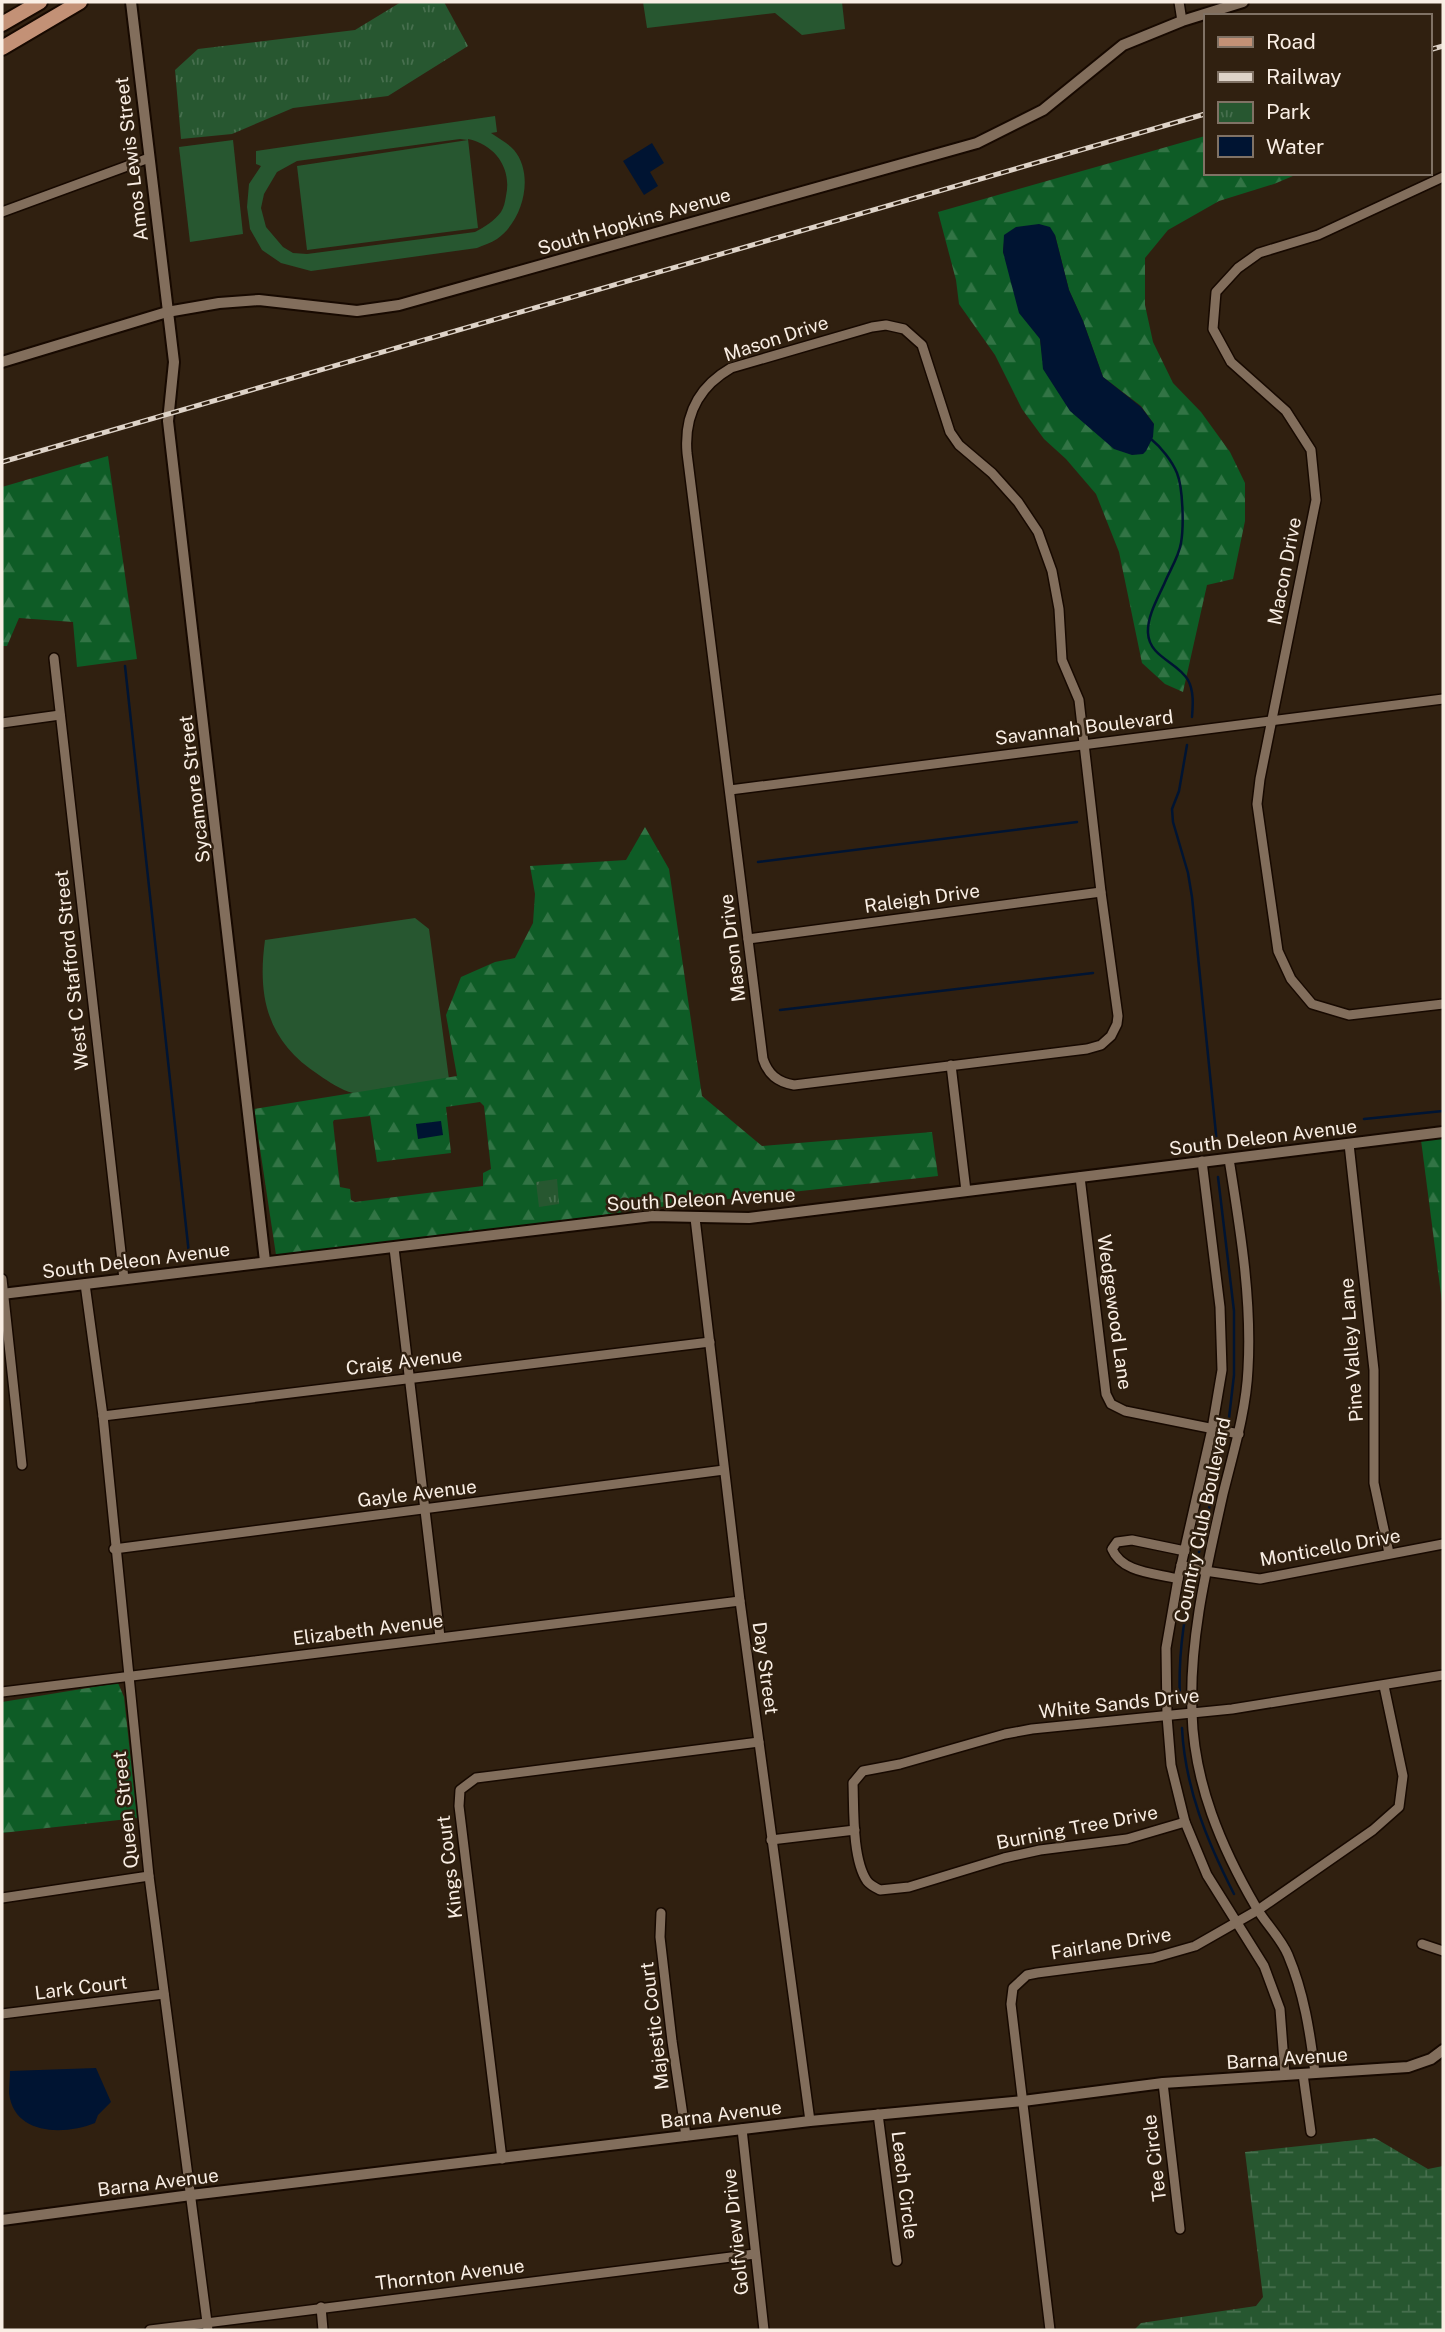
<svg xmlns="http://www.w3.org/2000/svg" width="1445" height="2332" viewBox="0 0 1445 2332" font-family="'Public Sans',sans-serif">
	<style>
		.green { fill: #275730; fill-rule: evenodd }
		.forest { fill: url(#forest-firs); fill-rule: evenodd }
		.wetland { fill: url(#wetland-marsh) }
		.park { fill: url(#park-tufts) }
		.water { fill: #001432 }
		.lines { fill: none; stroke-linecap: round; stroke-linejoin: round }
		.stream { stroke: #001432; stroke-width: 2.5 }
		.minor-casing { stroke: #170900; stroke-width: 12 }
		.tertiary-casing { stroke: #170900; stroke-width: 14 }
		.primary-casing { stroke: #170900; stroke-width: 18 }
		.minor { stroke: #826e5c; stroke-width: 9 }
		.tertiary { stroke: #826e5c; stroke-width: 10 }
		.primary { stroke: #c39176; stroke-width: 14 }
		.rail-casing { stroke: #ded3c8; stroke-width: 5 }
		.rail { stroke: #302010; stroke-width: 2.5; stroke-dasharray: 8; stroke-linecap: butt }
		.labels { text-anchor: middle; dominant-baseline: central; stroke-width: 5; stroke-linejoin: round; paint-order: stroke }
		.street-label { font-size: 19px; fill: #f9eee4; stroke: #302010 }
	</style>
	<defs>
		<pattern id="forest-firs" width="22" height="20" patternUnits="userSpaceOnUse" patternTransform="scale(1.75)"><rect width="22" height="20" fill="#0e5c26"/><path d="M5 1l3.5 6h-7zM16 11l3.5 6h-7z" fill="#327445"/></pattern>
		<pattern id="wetland-marsh" width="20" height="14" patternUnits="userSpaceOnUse" patternTransform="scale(1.75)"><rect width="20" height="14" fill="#275730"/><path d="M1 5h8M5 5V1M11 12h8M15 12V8" fill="none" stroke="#476f4e"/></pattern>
		<pattern id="park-tufts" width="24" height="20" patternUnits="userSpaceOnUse" patternTransform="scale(1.75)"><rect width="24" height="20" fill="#275730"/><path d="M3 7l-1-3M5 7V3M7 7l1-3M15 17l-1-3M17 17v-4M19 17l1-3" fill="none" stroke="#476f4e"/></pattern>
	</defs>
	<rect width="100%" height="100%" fill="#302010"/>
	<g class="green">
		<path d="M643,2H842L845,29L802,35L775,13L647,28Z"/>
		<path d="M495,116L497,132L491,133C498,138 508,143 514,150C535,175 523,221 497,239C491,243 483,245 477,248L311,271L281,263L262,250L250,229L247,207L249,184L261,166L256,164V151ZM460,139L468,140L297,166L307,250L478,228L468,139C496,145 512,169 506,196C505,202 504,207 501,212C494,221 485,227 475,232L307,254L293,253L283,247L266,227L261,208L264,194L277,172L297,161Z"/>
		<path d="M233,140L243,234L190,242L179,147Z"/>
		<path d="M415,918L429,929L449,1079C426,1083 403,1086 379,1089C371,1091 360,1094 353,1093C341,1090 329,1082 319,1075C268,1042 257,998 265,940Z"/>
	</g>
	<g class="forest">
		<path d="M1205,136V173H1300L1274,184L1219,201L1168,230L1145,258V305L1153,342L1173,383L1201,412L1230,452L1245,483V521L1233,579L1207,585L1183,692L1165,684L1142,663L1119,552L1096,494L1066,459L1044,439L1022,409L995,355L959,304L956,280L938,212ZM1055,235L1069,290L1083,321L1103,377L1141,406L1154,424L1044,369L1040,339L1003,252L1004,242Z"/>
		<path d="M108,456L137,659L77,667L73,622L19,618L7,646H2V487Z"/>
		<path d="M645,827L669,869L702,1096L762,1146L932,1132L938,1176L682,1204L502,1229L276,1255L254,1109L457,1076L446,1015L461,977L495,962L515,958L533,923L535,894L530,866L626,860ZM480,1102L484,1106L491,1169L483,1173V1186L355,1202L351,1200L350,1189L340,1187L333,1122L334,1120L370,1116L377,1162L451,1153L446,1107Z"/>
		<path d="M1443,1137V1310L1421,1140Z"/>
		<path d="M118,1683L124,1697L137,1818L2,1833V1702Z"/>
	</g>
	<path class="wetland" d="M1375,2138L1428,2169L1443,2166V2330H1134L1141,2323L1256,2306L1263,2297L1245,2152Z"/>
	<g class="park">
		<path d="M401,2H444L468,46L388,96L293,108L232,134L181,139L175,70L198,49L355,30Z"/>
		<path d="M557,1179L559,1204L539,1207L536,1182Z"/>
	</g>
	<g class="water">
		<path d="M652,143L664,163L650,172L658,186L644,195L623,161Z"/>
		<path d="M1039,224L1050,227L1055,235L1069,290L1083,321L1103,377L1141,407L1154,424L1153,437L1146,451L1143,454L1132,455L1114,449L1070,411L1043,369L1040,339L1019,313L1003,252L1004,235L1016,227Z"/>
		<path d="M441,1121L443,1135L418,1139L416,1124Z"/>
		<path d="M96,2068L111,2102L98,2115L95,2123C65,2135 14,2136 9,2093C9,2086 10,2078 10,2071Z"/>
	</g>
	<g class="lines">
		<g class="stream">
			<path d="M1151,439C1161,447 1172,461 1177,473C1183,488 1184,526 1181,543C1179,556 1170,570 1165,582C1158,598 1147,616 1148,633C1149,657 1178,662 1188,680C1194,691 1193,705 1192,717"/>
			<path d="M125,666L189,1254"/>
			<path d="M1187,745L1179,791L1172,809L1173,822L1188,873L1192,897L1217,1144"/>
			<path d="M758,862L1077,822"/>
			<path d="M780,1010L1093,973"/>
			<path d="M1364,1119L1443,1111"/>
			<path d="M1218,1177L1234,1311V1375L1229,1418"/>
			<path d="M1199,1552L1223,1448"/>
			<path d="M1180,1699C1178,1659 1183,1621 1192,1583"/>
			<path d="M1182,1728C1185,1788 1207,1841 1234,1894"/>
		</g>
		<defs>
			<g id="minor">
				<path d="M1179,2L1182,21"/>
				<path d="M1443,177L1318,235L1259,253L1238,268L1216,292L1213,329L1231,362L1286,411L1311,450L1316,500L1260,779L1257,804L1278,951L1291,979L1312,1004L1349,1015L1443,1004"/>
				<path d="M2,212L149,158"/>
				<path d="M886,325L904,329L922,345L950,432L959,445L992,473L1018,502L1038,532L1052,571L1059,609L1062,660L1079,700L1101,892L1118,1016L1117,1024L1111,1036L1101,1045L1087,1049L794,1085C777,1082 768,1074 763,1059L687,453C684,416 698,387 731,368L872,327Z"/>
				<path d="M54,658L124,1279"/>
				<path d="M2,723L60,715"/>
				<path d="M730,790L1443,699"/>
				<path d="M748,939L1101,892"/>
				<path d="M951,1065L966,1191"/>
				<path d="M1349,1144L1374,1370V1483L1389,1553"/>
				<path d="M1229,1159C1240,1228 1252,1299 1248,1369C1246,1412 1233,1453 1223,1494C1207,1566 1189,1639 1192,1713C1194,1783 1221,1847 1256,1907C1265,1923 1281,1938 1288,1955C1304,1993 1310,2032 1315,2073"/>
				<path d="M1202,1161L1220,1307L1222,1370L1212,1429L1178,1579L1166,1648L1167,1716L1171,1765L1185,1822L1207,1875L1264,1966L1280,2009L1285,2075"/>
				<path d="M1080,1177L1106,1394L1111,1404L1125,1411L1239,1434"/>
				<path d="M695,1218L740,1601L810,2121"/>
				<path d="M394,1248L440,1637"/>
				<path d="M2,1279L22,1465"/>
				<path d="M85,1284L103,1416L149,1876L208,2330"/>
				<path d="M103,1416L710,1342"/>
				<path d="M114,1549L724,1470"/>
				<path d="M1181,1565L1205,1571L1260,1579L1443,1544"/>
				<path d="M1178,1579C1155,1573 1122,1573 1112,1549L1117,1542L1132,1540L1185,1551"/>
				<path d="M2,1692L740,1601"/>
				<path d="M1185,1822L1127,1839L1040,1850L1004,1858L909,1887L880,1890C876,1888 870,1885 867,1881C852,1859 854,1809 853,1783L863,1771L900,1764L1005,1734L1032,1729L1232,1709L1443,1675"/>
				<path d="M771,1840L855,1830"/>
				<path d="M2,1898L149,1876"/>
				<path d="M661,1913L660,1937L672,2041L686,2136"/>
				<path d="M1422,1944L1443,1951"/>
				<path d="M2,2014L164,1994"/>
				<path d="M1303,2074L1311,2132"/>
				<path d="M1163,2083L1180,2229"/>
				<path d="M878,2114L897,2261"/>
				<path d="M742,2129L764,2330"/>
				<path d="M502,2159L459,1806L460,1790L476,1778L759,1742"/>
				<path d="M321,2307L323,2330"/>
				<path d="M150,2330L755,2254"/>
				<path d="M1050,2330L1011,2004L1013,1988L1027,1975L1037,1973L1153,1958L1195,1946L1258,1910L1373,1830L1399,1807L1403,1776L1384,1686"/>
			</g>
			<g id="tertiary">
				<path d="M131,2L174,362L168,421L265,1261"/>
				<path d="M2,362L167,312L219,303L259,300L357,311L399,305L977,143L1043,110L1123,45L1182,21L1243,2"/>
				<path d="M2,1294L652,1216L749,1218L1443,1132"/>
				<path d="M2,2220L191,2195L810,2121L1023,2101L1163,2083L1408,2067L1431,2059L1443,2050"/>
			</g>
			<g id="primary">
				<path d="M2,24L40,2"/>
				<path d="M2,48L80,2"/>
			</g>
		</defs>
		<use href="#minor" class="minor-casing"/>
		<use href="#tertiary" class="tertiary-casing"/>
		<use href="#primary" class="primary-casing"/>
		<use href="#minor" class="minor"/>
		<use href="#tertiary" class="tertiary"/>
		<use href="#primary" class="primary"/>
		<defs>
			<g id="rail">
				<path d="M1429,50L1443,46"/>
				<path d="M2,462L1205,114"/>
			</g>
		</defs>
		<use href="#rail" class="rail-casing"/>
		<use href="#rail" class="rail"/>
	</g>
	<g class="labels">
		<g class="street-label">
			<text transform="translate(131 159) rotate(-97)">Amos Lewis Street</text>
			<text transform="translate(634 221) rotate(-16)">South Hopkins Avenue</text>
			<text transform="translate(776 338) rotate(-18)">Mason Drive</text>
			<text transform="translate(1284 571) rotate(-79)">Macon Drive</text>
			<text transform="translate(1084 727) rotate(-7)">Savannah Boulevard</text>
			<text transform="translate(194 789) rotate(-97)">Sycamore Street</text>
			<text transform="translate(922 898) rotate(-8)">Raleigh Drive</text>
			<text transform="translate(732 948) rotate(-97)">Mason Drive</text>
			<text transform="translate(71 970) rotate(-96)">West C Stafford Street</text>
			<text transform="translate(1263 1137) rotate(-7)">South Deleon Avenue</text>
			<text transform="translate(701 1199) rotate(-3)">South Deleon Avenue</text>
			<text transform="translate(136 1260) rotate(-7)">South Deleon Avenue</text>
			<text transform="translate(1115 1312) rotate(82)">Wedgewood Lane</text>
			<text transform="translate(1351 1350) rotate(-94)">Pine Valley Lane</text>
			<text transform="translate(404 1361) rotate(-7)">Craig Avenue</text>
			<text transform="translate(417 1493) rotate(-7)">Gayle Avenue</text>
			<text transform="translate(1202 1520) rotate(-78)">Country Club Boulevard</text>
			<text transform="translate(1330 1547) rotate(-10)">Monticello Drive</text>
			<text transform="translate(368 1629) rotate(-7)">Elizabeth Avenue</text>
			<text transform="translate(766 1668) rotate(82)">Day Street</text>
			<text transform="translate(1119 1703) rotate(-6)">White Sands Drive</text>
			<text transform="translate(125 1810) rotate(-96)">Queen Street</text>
			<text transform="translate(1077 1827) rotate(-11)">Burning Tree Drive</text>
			<text transform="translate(449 1867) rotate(-97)">Kings Court</text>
			<text transform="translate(1111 1943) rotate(-9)">Fairlane Drive</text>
			<text transform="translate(81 1987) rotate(-7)">Lark Court</text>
			<text transform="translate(654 2026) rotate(-97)">Majestic Court</text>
			<text transform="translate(1287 2058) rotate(-4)">Barna Avenue</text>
			<text transform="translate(721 2114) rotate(-7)">Barna Avenue</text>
			<text transform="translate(1154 2158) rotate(-97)">Tee Circle</text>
			<text transform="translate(158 2182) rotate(-7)">Barna Avenue</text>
			<text transform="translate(905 2185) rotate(83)">Leach Circle</text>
			<text transform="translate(735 2232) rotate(-96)">Golfview Drive</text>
			<text transform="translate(450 2274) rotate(-7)">Thornton Avenue</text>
		</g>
	</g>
	<rect width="1445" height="2332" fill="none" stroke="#f9eee4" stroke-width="7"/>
	<rect x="1204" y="14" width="228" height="161" fill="#302010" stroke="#807265" stroke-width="2"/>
	<rect x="1218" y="37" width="35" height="10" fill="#c39176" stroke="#807265" stroke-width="2"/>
	<text x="1266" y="49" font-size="21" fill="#f9eee4">Road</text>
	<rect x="1218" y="72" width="35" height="10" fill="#ded3c8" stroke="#807265" stroke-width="2"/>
	<text x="1266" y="84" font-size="21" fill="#f9eee4">Railway</text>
	<rect x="1218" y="102" width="35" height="21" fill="url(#park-tufts)" stroke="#807265" stroke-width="2"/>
	<text x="1266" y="119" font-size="21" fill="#f9eee4">Park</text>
	<rect x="1218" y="136" width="35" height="21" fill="#001432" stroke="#807265" stroke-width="2"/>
	<text x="1266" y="154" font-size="21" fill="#f9eee4">Water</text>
</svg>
